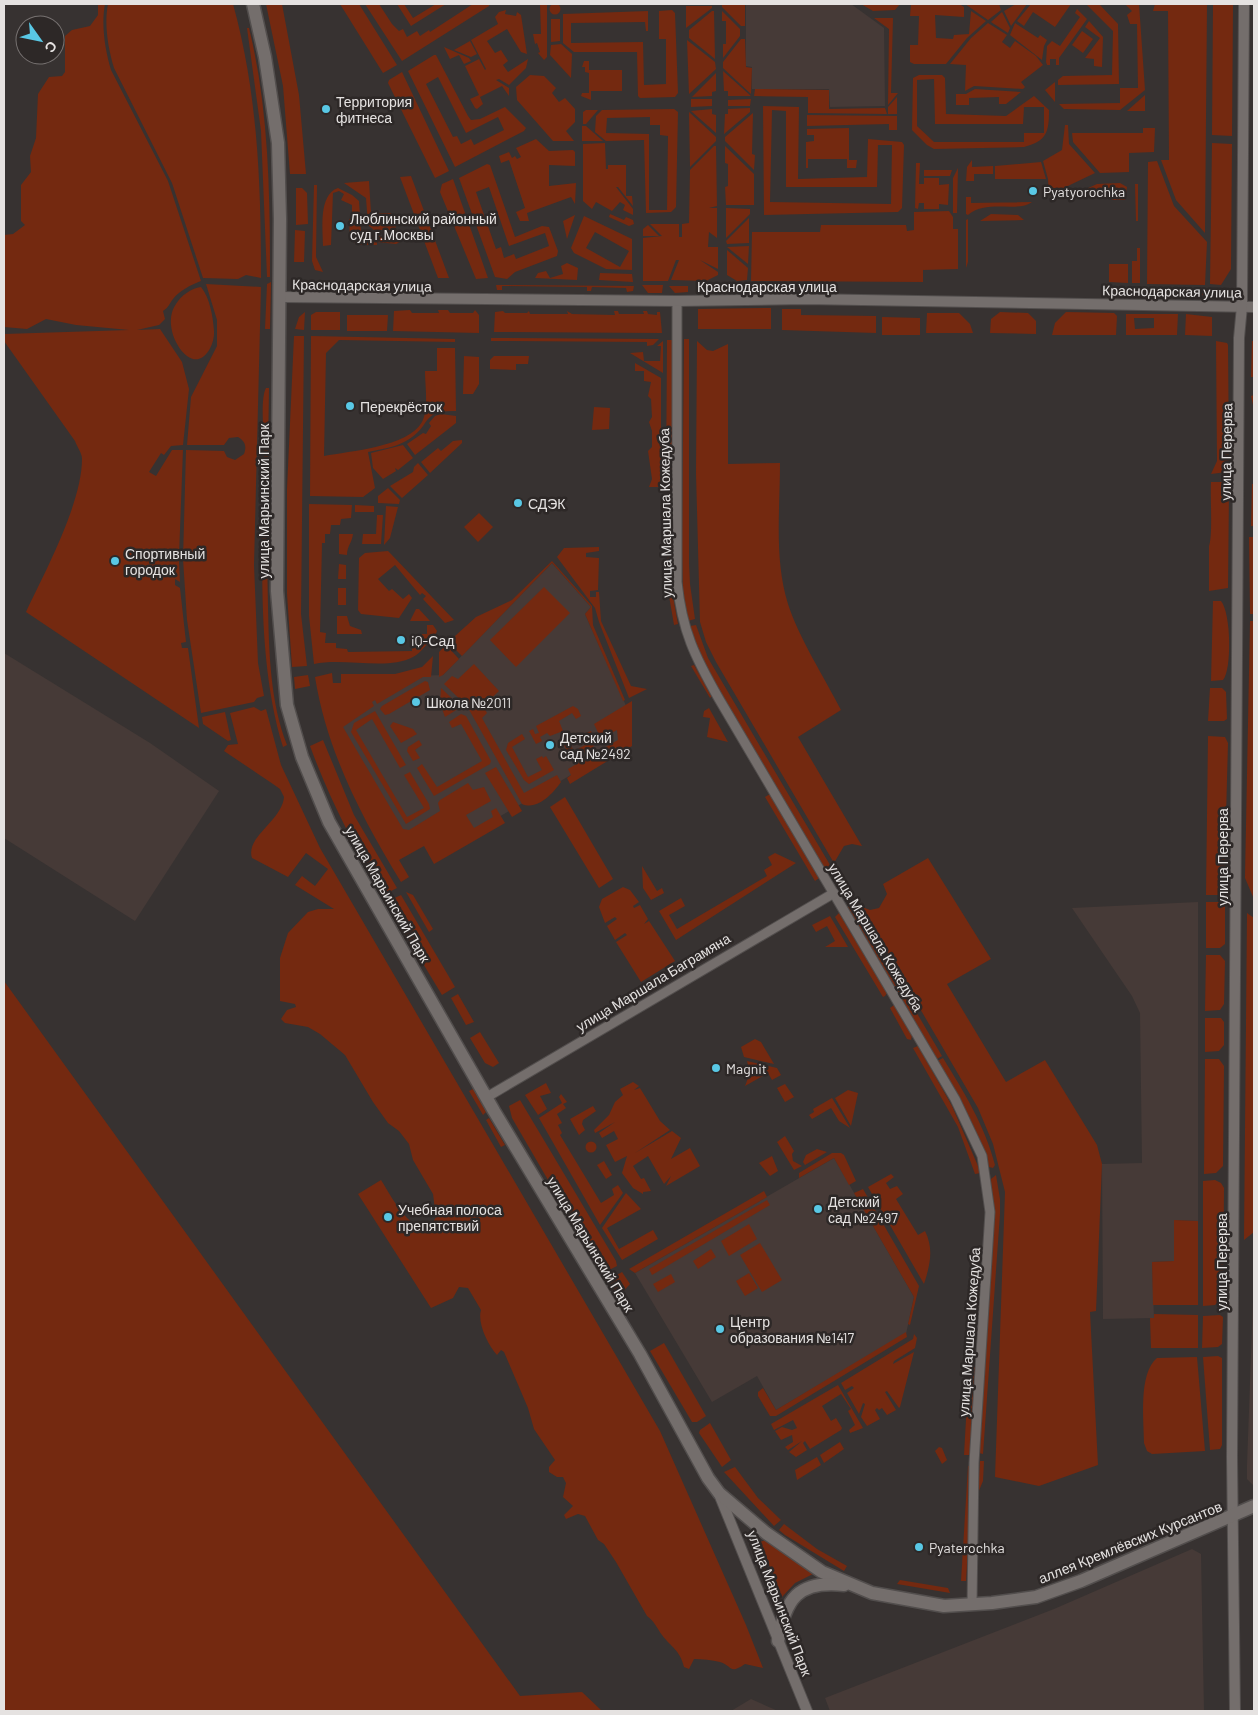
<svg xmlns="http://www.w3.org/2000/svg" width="1258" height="1715" viewBox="0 0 1258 1715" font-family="Barlow,sans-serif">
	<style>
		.built { fill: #463a37 }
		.green { fill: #742910; fill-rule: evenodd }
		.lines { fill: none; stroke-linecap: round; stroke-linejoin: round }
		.minor-casing { stroke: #524e4d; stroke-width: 11 }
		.tertiary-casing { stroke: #524e4d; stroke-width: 12 }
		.secondary-casing { stroke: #524e4d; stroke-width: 15 }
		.minor { stroke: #746e6c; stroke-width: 9 }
		.tertiary { stroke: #746e6c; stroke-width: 10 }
		.secondary { stroke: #746e6c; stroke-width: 12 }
		.poi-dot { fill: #59c8e5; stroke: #2d2827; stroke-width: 2 }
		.labels { text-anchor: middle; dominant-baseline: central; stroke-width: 5; stroke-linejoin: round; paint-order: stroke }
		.poi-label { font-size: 14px; fill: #e5e2e1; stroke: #2d2827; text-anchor: start }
		.street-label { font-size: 14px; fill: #e5e2e1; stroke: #2d2827 }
	</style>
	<rect width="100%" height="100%" fill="#373231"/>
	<g class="built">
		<path d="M746,4H851L884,28L885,106L830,107L829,89H752V67L746,66Z"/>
		<path d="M552,563L591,607L585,614L627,708L619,747L466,836L391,848L332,718L357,678L443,675Z"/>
		<path d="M4,653L150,743L219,791L135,921L4,838Z"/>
		<path d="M1198,902V1221L1174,1220V1261L1152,1262L1154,1318L1103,1319L1102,1164L1142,1163L1140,1013L1132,996L1072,908Z"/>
		<path d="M834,1158L914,1297L906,1334L776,1410L757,1376L712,1402L635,1273Z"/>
		<path d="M1254,1272V1486L1247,1479V1465Z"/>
		<path d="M1192,1549L1201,1554L1204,1711H830L825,1698L1054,1609Z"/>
		<path d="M751,1699L778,1711H731Z"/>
	</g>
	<g class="green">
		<circle cx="555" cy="9" r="5.5"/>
		<path d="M98,4H105C101,25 105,49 111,70L168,181L201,281C191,285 180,290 173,299C169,304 169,307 163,311L165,319L159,325L137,330L160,329L182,362L189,389L183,445L171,446L164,455L161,453L149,472L156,476L172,450H183L179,556L173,553L174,558L179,561L180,582L175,579V585L180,588L186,642L181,643L182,648H188L199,728L26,612C45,572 82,503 82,459C82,453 77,447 75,441L4,341V334L129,330L76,325L46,319L27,329L4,327V235L13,234L25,225L21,221V185L31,172L30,156L36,138L38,94L49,77L62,76L65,72V36L72,30L90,26L98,15Z"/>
		<path d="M108,4H233C258,94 261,185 261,278L246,275L238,279L203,278L172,183L114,68C108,48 104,24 108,4Z"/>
		<path d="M266,4H282L299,95L306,174H290L283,86Z"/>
		<path d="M340,4H359L397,65L383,73Z"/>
		<path d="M365,4H379L392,24L399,31L403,29L407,37L417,31L420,36L429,30L430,32L473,4H489V6L402,61Z"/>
		<path d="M397,4H404L413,18L436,4H446L411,26Z"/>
		<path d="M540,4H547V57L544,60L538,53L540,52L537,43L535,44L533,34H541Z"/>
		<path d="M722,4H745V26H741L722,7Z"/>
		<path d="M861,4H900L895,10L873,11Z"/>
		<path d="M911,4H959L964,7V17L935,15L936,38L953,39L954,35L969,34L971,11L986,21L967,38L946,64H914L910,62V45H918L919,16H910Z"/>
		<path d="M965,4H999L1001,10L988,20Z"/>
		<path d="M1016,4H1027L1011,26L1004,11Z"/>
		<path d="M1031,4H1071L1055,27L1033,12L1024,26L1017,21Z"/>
		<path d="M1086,4H1099L1118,24L1119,84L1058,85V80L1063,76L1112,75L1113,31Z"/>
		<path d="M1125,4H1139L1145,90L1120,110L1064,109L1059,104L1120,103V88H1138L1137,24H1130L1127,15L1132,11Z"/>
		<path d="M1155,4H1207L1205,233L1176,200L1161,160H1169L1168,11H1153Z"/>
		<path d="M1213,4H1233L1232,136L1212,135Z"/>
		<path d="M686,6H712V8L686,28Z"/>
		<path d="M1077,9L1087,19L1059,58V65H1056V59H1050V65H1047L1046,62L1047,46L1052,41L1060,46L1080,17L1075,13Z"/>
		<path d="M506,10L505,14L516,16L517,12L521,15L527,54L521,52L507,29L487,41L495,53L501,50L508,61L503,65L508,72L528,59L526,68L509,85L499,79L496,80L509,88V96L502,86L480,97L483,104L477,109L475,108L470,99L479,95L465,66L479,59L485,70L486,69L471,40L498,24L495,17L499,12Z"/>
		<path d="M672,10L675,13L678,93L675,97L640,98L638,96L637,52H574L563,43V14L648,11V31H646L645,22L571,23V43L643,42L644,85L666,84V39H659V11Z"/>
		<path d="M712,11H714L715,59L689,38V30Z"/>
		<path d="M722,11L740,29V36L723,58V44H726V21H722Z"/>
		<path d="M1002,12L1010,28L1008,33L991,22Z"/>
		<path d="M874,18H893L891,93H898L888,105L889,29Z"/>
		<path d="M551,19H560V41L551,42Z"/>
		<path d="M1089,21L1103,37L1102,67L1094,66V59L1085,58L1100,38L1085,27Z"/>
		<path d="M988,23L1007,35L1002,42L1010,48L1015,41L1036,56L1043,65L1021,82L1025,87L1023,89L974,86L965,91L966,65L950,64L971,38Z"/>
		<path d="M1015,23L1038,38L1040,35L1047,40L1044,46L1042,60L1010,35Z"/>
		<path d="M247,28H249C269,109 270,194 270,277H267L261,131Z"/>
		<path d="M1082,31L1093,39L1083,53L1072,45Z"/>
		<path d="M741,39H745L746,67L752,68L751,94L723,68V62Z"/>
		<path d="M687,40L715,62L716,69L689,94Z"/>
		<path d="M470,41L477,54L471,57L454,50Z"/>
		<path d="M561,44L572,54L571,78L550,55L551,45Z"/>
		<path d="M444,47L469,58L471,61L464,64L459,55L450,59Z"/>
		<path d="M434,55H436L468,116L471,120L480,119L505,107L526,128L524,131L455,167L408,71ZM438,77L466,133L498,117L504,130L474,145L471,139L461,144L457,136L453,137L426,84Z"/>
		<path d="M584,61H589V70H622V91H591V100L581,96L582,93H589V73L585,72V67H582Z"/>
		<path d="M723,71L751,96H728V91H724Z"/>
		<path d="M402,72L449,171L435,178L388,83L389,80Z"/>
		<path d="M716,73V91L712,92V96L692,97Z"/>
		<path d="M530,75L544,76L556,88L552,93L559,102L565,98L575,109V122L566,131L574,141H553L517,100L516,87Z"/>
		<path d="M919,75H942L945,78L946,114L1006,116L1034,96L1049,110C1049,132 1047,141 1024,147L934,149L927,145L912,130L913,78ZM934,79L935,124H1023L1024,107H1044V133H1024V142H934L917,126V80Z"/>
		<path d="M1055,82V102L1045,90Z"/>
		<path d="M755,89L829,90V109L885,108L887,114L808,113V97L754,96Z"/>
		<path d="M975,89L1021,92L1006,104H999V97L969,98V105H956V94H966Z"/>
		<path d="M1145,95V111H1127Z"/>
		<path d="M897,97V114H888V107Z"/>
		<path d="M691,99H712V106L691,107Z"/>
		<path d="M751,99L750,106H728V100Z"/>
		<path d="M763,106L799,107L798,179L867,177L868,139L902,142L904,145L902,208L898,212L764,215ZM772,110L786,111V187H877L878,145H892L891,204L770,202Z"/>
		<path d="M750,108V112L724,134L725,114H728V109Z"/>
		<path d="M674,109L678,112L676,207L671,212L646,213L644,140L606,141L595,132L596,116L602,110ZM650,117V125H660V135L668,136L667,210H649V134L606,133L607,118Z"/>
		<path d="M712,109V114L716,115V133L691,111Z"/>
		<path d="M586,110H598L586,124H583V112Z"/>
		<path d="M689,112L716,137V141L690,167Z"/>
		<path d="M753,113L752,154L755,155L754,170L725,141V137Z"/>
		<path d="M807,115L897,116V130H889V124L807,126Z"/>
		<path d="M1065,125H1068L1069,144L1095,173L1049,195L1048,179L1043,161L1062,150Z"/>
		<path d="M582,126H586L603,141H582Z"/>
		<path d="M849,128V160H857L856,168H847V159H808V168H806V142L814,141V135H807V129Z"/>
		<path d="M1143,128H1155L1154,152L1129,153V172L1100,173L1073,142L1072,133H1143Z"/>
		<path d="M536,139L549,151L573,150L575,152V166L549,165V186L576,183L575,204L571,197L527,213L529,221H520L516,212L525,208L509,160L501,163L499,156L509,152L512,158L515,156L517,159L521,157L516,148Z"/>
		<path d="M605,143L606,169H608V165H626V196H632L633,206L618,187H616L633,209V215L623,210L625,205L620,202L612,211L596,202L592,209L583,201V144Z"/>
		<path d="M1212,143L1232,144L1231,269L1221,285L1210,284Z"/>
		<path d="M714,146H716L717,206L709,208H717V238L709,232L708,247H718V269L700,260L718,272V275L706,281L671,280L679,260H676L668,281H643V238L662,236L650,224H679V237H682V224L689,223L690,170Z"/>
		<path d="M725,146L754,174V205H726L725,187L728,186V164L725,163Z"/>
		<path d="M972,160V167L993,166V174H974V181H966L967,167Z"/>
		<path d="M1157,161L1174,206L1207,242L1205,285L1147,284L1148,162Z"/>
		<path d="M1041,162L1046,179H995V166Z"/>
		<path d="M916,163H920L919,184H924V178H939V185L949,184L948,205L939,204V209H924V203H919L918,209L915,208Z"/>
		<path d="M487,164L490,165L515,237L542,226L549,227L558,251L557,256L515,272L507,279L495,277L459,178ZM489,187L509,246L545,233L549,246L516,259L514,254L504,258L501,247L496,249L476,192Z"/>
		<path d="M958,168L957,213H953V178Z"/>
		<path d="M924,170H952L950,176H924Z"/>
		<path d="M411,176L449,278H438L400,177Z"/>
		<path d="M453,179L488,278L476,279L440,192L442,184Z"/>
		<path d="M369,181L371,213H391L396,227L393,230H374L368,225L366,198L344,183Z"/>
		<path d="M1120,183L1127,187L1125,200H1112V190H1084L1097,184Z"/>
		<path d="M1135,184H1138V221H1136Z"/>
		<path d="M314,185H317L316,257L323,272L315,270L312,261Z"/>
		<path d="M296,188H302L307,193L308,224L296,225Z"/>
		<path d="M338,188L352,195L359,201L361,231L367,236H397L400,242L396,244L377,242V245H357L350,237L349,219L352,218V205L341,200L344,194L339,191L333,193L331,245L323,246C323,229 318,195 338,188Z"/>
		<path d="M966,197H971V203L1032,202C1018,213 986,199 968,215L966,214Z"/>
		<path d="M726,208L750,209V214L726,238Z"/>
		<path d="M949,211L953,217V229H958V269L923,270V282L751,281L752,232H820L821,225H906L907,231L914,230V212Z"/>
		<path d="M610,214L624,220L626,217L633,220L634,224L629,226L609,217Z"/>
		<path d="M991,214L1018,215L1024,220L980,221Z"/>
		<path d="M575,215L567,239L563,221Z"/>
		<path d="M584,216L632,239V270L606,269L574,253L571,248ZM595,232L629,251L620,267L586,248Z"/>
		<path d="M749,218V243L727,244L726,241Z"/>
		<path d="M968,219V262L966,268V220Z"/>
		<path d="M648,225L659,236H643V229Z"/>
		<path d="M295,230L305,231L304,262H294Z"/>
		<path d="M749,246L748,264L727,247Z"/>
		<path d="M1137,248H1140V283H1132V261H1137Z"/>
		<path d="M727,250L748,268L747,280L737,281L727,275Z"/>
		<path d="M567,263L578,268L577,280L535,278L538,273L546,271L550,278L563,274L561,266Z"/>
		<path d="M1109,264H1128V283L1109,282Z"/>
		<path d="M600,273L632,274L633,282L599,280Z"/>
		<path d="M271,282L270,329H265L267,284Z"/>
		<path d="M206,284L261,287L254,565L258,663L264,696L257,698L254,702L201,713L187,620L183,559L186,450L224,451L227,457L235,460L244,454C247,446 245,441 238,437L229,438L224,445H187L191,397L217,346V320Z"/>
		<path d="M496,285L634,286L633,291L627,292L626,288L592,287L591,291H587V287L502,286V290H497Z"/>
		<path d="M642,285H663L662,293H648Z"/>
		<path d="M669,286H688V292L675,293Z"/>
		<path d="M201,287C210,298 213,317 214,331C215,345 203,368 187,356C173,345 165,319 176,304C181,296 191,288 201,287Z"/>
		<path d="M1148,290L1204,291L1203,295L1150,294Z"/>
		<path d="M771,308V329H698V309Z"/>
		<path d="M782,309H801V315L876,316V333L782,330Z"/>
		<path d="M410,310L412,313H439L438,310H448L450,313H473L475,310L479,315V333L393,331L394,311Z"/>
		<path d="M503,311L505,313H527L529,311L530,314H568L567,311L572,314L615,315L614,311H618L619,314H644L643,311H647L648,314L657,315V312H660L662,333L494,332L495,312Z"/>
		<path d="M305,312L304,330L295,329L299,317Z"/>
		<path d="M316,312H340V330H311V315Z"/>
		<path d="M1000,312L1028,313L1036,321V334L990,333L991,319Z"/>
		<path d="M1066,312L1114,313L1117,316L1116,335H1052L1055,323Z"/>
		<path d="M927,313H959L970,324L973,333H926Z"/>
		<path d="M1126,314H1178L1177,335H1126ZM1134,318H1154V328L1135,329Z"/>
		<path d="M1186,314L1212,317V336L1185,335Z"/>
		<path d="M347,315H388L387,331H347Z"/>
		<path d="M882,317L920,318V335H882Z"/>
		<path d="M294,336H304L301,614L307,666L292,667L287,594V489Z"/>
		<path d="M311,336L455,339V342L339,340L326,353L324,456C350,451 408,447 422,422C429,409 425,386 425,371H437V348H455L456,411C419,410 433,426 406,441C394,448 381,449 368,452L375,488L363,497L310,496Z"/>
		<path d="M491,338L659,339L653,345L647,346V342L491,341Z"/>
		<path d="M684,339H689V563L690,584L695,619L688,621L683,597L682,547Z"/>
		<path d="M667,340H674L673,488H666Z"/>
		<path d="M663,341V373L630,353L643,352L644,361H660L661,346H657Z"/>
		<path d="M697,341L707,350L713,351L728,344V464L780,463C780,510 774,559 788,604C798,636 825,679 841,710L798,737L862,846L852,844L844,846L834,863L716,662L706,642L700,622L696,473Z"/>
		<path d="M1216,341L1227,343L1228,345L1229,459L1227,472L1211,474L1217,461Z"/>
		<path d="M1252,341H1254V377H1251Z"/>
		<path d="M464,356L479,357V384L473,394H463Z"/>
		<path d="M494,356H529L528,364H516V370L490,369V360Z"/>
		<path d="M635,363L661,378V487H649L652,479L648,451L652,447V431L649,422L652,417L651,399L648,396L651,382L644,381V371H635Z"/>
		<path d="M266,388H269C268,460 266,533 268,606C269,651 270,702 287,745L283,747C255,657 263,543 264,448C264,434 260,399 266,388Z"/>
		<path d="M1254,395V477H1253V405L1251,396Z"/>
		<path d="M594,407L610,408L609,429L592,430Z"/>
		<path d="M441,414L456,416V423L415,455L407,444L423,433L426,434L431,426L429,423L435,416Z"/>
		<path d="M462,440V443L430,473L421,462L438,448L441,451L453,441Z"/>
		<path d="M403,445L413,458L398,470L395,468L396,471L383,479L373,468L371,453Z"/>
		<path d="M418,463L428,475L402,498L390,486L413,472L414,467Z"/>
		<path d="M1211,482H1224L1229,490L1228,588L1209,591V546C1213,535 1210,496 1211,482Z"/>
		<path d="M1252,484H1254V526H1251Z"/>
		<path d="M388,488L400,500L399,504L378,503V496Z"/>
		<path d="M673,503L671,586L678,624L674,625L667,584L668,504Z"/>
		<path d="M309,504L352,505L351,518L341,519L340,525H331L330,534H325V543H322L320,632L326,633L325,643H336V648L347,649L348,652L412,651V644H422V634H427V625H433L437,631L435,636C428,642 421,653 413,657C387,671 344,657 314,664L309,616Z"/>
		<path d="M355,505L374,506V512H355Z"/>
		<path d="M386,506L398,507L390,538L384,545Z"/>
		<path d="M479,513L493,527L478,542L464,527Z"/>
		<path d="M377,515H383L381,544H362L363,534H376Z"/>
		<path d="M339,534H353C352,543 347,546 347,555L339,554Z"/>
		<path d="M1249,537H1254V614H1250Z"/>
		<path d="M599,547V551L586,553V557L599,558L598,590L590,591V597H596V592H599L601,621L631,686L647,689L629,698L599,622L595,608L557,557L564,548Z"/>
		<path d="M388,551L390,553L454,620L445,623L423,599L426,596L422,593L420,595L395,565L378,579L389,591L392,589L403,599L409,594L412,598L399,618L361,614L358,610L359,558L365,553Z"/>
		<path d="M552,561L592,606L593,625L625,700L623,701L585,614L591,607L552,563L462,656L455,649V636L476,617L512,600Z"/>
		<path d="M339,564L346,565V579H338Z"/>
		<path d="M544,587L570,613L516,667L490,640Z"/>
		<rect x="338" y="588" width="8" height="17"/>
		<path d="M1213,601H1221C1231,613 1232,669 1223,680L1211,681Z"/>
		<path d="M416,609H419L430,621H410Z"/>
		<path d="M337,616H347L350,626L361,630L362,634H337Z"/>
		<path d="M1250,621H1254V899L1245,878Z"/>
		<path d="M696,625L708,658L833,870L827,873L719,690L694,642L690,626Z"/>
		<path d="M446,645L459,659L443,675L439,677V652Z"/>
		<path d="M433,656L431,677H423L377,704L375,700L372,702L374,706L343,727L403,829L409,830L440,811L438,803L440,800L468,783L473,790L484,787L491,801L466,815L474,828L493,817L491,811L496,808L505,823L434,864L424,846L399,860L409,877L401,882C362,818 327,752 315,677L332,673L333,683H341V674H395L422,667Z"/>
		<path d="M474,664L499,691L483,706L487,713L482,718L524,793L557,775L561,782C554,792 538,811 522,804L467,706L444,684L452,676L458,679Z"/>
		<path d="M694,665L712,696L710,698L691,666Z"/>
		<path d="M308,675L310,686L295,689L294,677Z"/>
		<path d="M425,681L428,682L430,690L389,714L385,715L380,709L382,706Z"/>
		<path d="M441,688L461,707L445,717L440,703Z"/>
		<path d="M1210,688H1222L1226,692L1227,719L1224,721H1208Z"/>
		<path d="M632,701V746L570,784L567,778L571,775L568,769L618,740L617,730L604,737L607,743L604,745L594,724Z"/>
		<path d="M573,706L578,709L581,716L576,719L572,713L559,721L563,731L550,736L547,733L540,737L542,741L536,744L529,731L533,729L535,734L539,733L536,726Z"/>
		<path d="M254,707L261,711L266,709L281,765L320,848L660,1431L746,1625L763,1668L745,1664C729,1675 733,1666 720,1662C712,1660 702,1659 694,1659L689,1669L684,1667C680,1650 671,1647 662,1635C657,1628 654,1621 647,1616L616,1562L604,1544L598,1540L585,1516L578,1514L566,1519L564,1515L573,1506L563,1497L566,1483L563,1477H557L549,1472V1467L555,1460L534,1429L528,1408L504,1352L501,1350L497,1355C488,1345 477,1323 481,1310L468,1288L459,1287L453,1298L431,1308L358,1194L381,1180C393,1199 403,1221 425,1230L430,1227L436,1217L433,1194L413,1160L409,1144L399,1131L388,1123L373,1102L345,1055L320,1034L308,1027L285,1023L281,1019L287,1010L296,1007L295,1004L280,1001V958L288,933L308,912L318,909H334L295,885L302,876L315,886L328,869L306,853L288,877L252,858C245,837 282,821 284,797L280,789L273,784L224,751L228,745L238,744L230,713Z"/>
		<path d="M709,708L728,742L707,737L710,718L703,717L704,711Z"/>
		<path d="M375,711L406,765L400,768L372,719L356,730L407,817L424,808L404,775L410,772L429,804L430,809L406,824L351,732L354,723Z"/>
		<path d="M225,712L231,740L228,741L203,724L202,717Z"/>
		<path d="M461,714L466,716L491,761L490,764L434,796L417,768L422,764L437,787L482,761L461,724L452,728L449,722Z"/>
		<path d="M393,722L413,729L417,734L401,743L390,726Z"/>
		<path d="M591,731L595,740L593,748L571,760L563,743L568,740L574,751L589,743L584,734Z"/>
		<path d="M522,734L525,739L512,747L528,777L542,770L536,759L542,756L543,758L546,756L554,770L529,784L524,780L506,750L508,743Z"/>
		<path d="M1208,736L1225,737L1228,743L1224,889L1220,895H1206Z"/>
		<path d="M323,740L354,815L397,888L387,893H382C354,846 329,798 310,746Z"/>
		<path d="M419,740L422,745L415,750L420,758L413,761L407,751L408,747Z"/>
		<path d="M496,767L522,811L512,817L485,773Z"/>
		<path d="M770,794L819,878L815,881L765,797Z"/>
		<path d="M565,797L613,879L599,888L550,807Z"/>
		<path d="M775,853L796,863L676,940L659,911L681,898L685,906L669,915L677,929L767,876L764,870L772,865L768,857Z"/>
		<path d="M928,858L991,959L947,984L1006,1082L1045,1060L1097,1145L1102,1164L1096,1311L1090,1312L1098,1465L1039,1486L995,1477L1005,1192L993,1144L978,1108L860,906L870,910L879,908L887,894L883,884Z"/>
		<path d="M642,866L657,891L662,888L664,893L651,900L643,888Z"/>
		<path d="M623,887L630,890L639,902L633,906L634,908L640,905L648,919L644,924L649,921L675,961L641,982L616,942L627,935L625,933L615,940L607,926L617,919L615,917L605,923L599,907L602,899Z"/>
		<path d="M406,892L413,895L433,929L429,932Z"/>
		<path d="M401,895L455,987L442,995L387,904L388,901Z"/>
		<path d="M1206,902H1221L1225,906V944L1220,948H1206Z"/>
		<path d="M853,904L942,1056L937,1059L848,907Z"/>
		<path d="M839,913L887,993L885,996L883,997L835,917Z"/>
		<path d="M1247,913L1254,918V1232L1244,1240Z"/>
		<path d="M830,916L848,947H825L835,941L827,926L816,932L812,925Z"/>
		<path d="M1206,955H1220L1225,961L1224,1004L1220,1010L1205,1011Z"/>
		<path d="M4,981L520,1696L582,1692L602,1711H4Z"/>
		<path d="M458,994L474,1022L466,1025L451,998Z"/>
		<path d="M894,1005L912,1035L911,1040L907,1039L890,1008Z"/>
		<path d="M1205,1018H1221L1224,1022V1045L1219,1051L1205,1052Z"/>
		<path d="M480,1032L499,1063L493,1067L485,1063L470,1038Z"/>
		<path d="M755,1039L761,1042L774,1064L744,1057L741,1047Z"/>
		<path d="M918,1046L952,1106L981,1173L975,1174L958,1127L913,1048Z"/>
		<path d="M943,1058C964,1092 985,1126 995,1165L993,1168L989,1167L973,1125L937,1061Z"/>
		<path d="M1205,1059H1219L1224,1066L1223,1166L1216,1173L1204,1174Z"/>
		<path d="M747,1061L777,1068L781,1075L772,1080L768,1073L745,1086L750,1073Z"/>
		<path d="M633,1082L639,1086L634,1090L640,1088L660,1121L670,1130L635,1153L672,1131L681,1138L671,1159L690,1148L700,1166L666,1186L671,1176L664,1184L648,1156L633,1166L641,1179L644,1178L651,1191L643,1192V1194L633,1188L622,1173L627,1156L615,1162L606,1145L618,1139L614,1131L602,1138L599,1133L615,1122L595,1133L594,1130L609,1115L615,1102L623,1095L620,1089Z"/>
		<path d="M546,1083L551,1093L540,1096L547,1109L538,1115L525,1095Z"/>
		<path d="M785,1084L794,1097L785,1102L777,1088Z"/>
		<path d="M473,1089L486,1112L483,1115L469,1091Z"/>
		<path d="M848,1090L858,1093L851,1126L835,1098Z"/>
		<path d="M561,1094L567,1102L563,1104L566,1108L557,1114L562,1123L558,1125L562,1133L560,1135L601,1203L614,1195L612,1189L618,1185L623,1193L600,1225L539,1118L562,1103L559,1097Z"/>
		<path d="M832,1098L850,1128L839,1121L831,1108L812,1119L809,1115L814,1112L813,1109Z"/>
		<path d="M520,1100L616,1261L617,1266L607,1271L598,1266L512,1118L509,1106Z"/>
		<path d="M593,1106L596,1111L583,1120L582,1124L585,1130L579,1135L570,1119Z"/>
		<path d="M489,1118L505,1145L501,1147L486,1120Z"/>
		<path d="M785,1136L794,1151L792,1154L793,1161L802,1166L794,1170L777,1142Z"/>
		<circle cx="591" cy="1147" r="5.5"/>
		<path d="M817,1149L827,1152L805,1165L803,1162L806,1155Z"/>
		<path d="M832,1153H841L844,1155L856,1181L849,1185L834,1158L799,1178V1173Z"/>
		<path d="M772,1156L778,1171L770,1176L759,1163Z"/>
		<path d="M604,1161L612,1175L606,1179L597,1165Z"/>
		<path d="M891,1174L894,1177L886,1183L890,1189L897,1186L903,1194L896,1199L918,1235L925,1231C934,1249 930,1265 924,1284L868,1187Z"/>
		<path d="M996,1175L1000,1199V1214L983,1454L979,1453L993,1240L991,1179Z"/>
		<path d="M1215,1180L1221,1183L1224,1188L1223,1296L1215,1305L1203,1306V1181Z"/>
		<path d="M863,1189L919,1286L910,1325L908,1324L914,1297L854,1193Z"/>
		<path d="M764,1191L767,1197L635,1273L629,1269Z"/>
		<path d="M626,1193L641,1209L607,1228L619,1249L653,1230L658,1239L622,1260L602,1228Z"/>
		<path d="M767,1200L770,1205L652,1275L649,1269Z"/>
		<path d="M1174,1220L1198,1221V1305H1153L1152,1262L1174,1261Z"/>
		<path d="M749,1224L757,1239L729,1256L721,1241Z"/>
		<path d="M760,1243L782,1280L762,1292L740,1255Z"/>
		<path d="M711,1249L716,1257L698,1269L693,1261Z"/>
		<path d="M622,1272L630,1284L619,1296L609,1283L610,1279Z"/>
		<path d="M749,1273L758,1288L745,1296L736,1281Z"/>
		<path d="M671,1274L675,1282L658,1292L653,1284Z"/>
		<path d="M1154,1314L1198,1315V1348H1151L1150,1318H1154Z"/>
		<path d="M1220,1315L1223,1317L1222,1344L1218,1347L1202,1348L1203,1316Z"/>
		<path d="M906,1332L907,1337L776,1416H770L758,1396V1392L763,1388L776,1410Z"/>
		<path d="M914,1334L917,1338L915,1348L894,1361L893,1364L914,1352L900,1407L899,1408L887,1391L885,1392L896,1410L887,1415L882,1408L879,1410L877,1408L875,1410L880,1419L867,1426L861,1417L865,1404L863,1403L859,1414L847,1393L854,1388L852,1386L845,1390L841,1383L913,1339Z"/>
		<path d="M664,1343L706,1416L697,1422H692L650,1351Z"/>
		<path d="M1218,1356L1222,1358V1445L1220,1449L1210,1450L1203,1357Z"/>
		<path d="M1197,1357L1205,1451L1152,1454L1147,1451L1144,1443C1144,1420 1138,1374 1157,1358Z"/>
		<path d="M969,1366L975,1367L970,1455H964Z"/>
		<path d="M838,1385L863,1428L850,1433L849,1430L855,1425L848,1411L851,1409L841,1394L822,1406L831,1421L836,1418L842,1428L841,1430L810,1449L805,1441L803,1443L807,1450L796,1457L789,1452L802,1441L788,1450L785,1447L793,1442L792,1435L781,1440L775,1431L782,1427L792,1430L797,1428L793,1420L774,1430L771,1424Z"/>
		<path d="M710,1423L731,1460L722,1467L699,1433L700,1430Z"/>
		<path d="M840,1442L844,1449L824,1463L820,1455Z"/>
		<path d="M939,1447L942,1448L947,1460L942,1464L935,1451Z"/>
		<path d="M817,1457L821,1465L797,1480L795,1470Z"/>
		<path d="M980,1461H984L983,1481L978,1493Z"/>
		<path d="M973,1465L966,1581H961L968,1466Z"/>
		<path d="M735,1467L758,1498L781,1520L774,1526L724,1472Z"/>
		<path d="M784,1524L817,1549L847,1566L844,1571L785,1535L779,1530Z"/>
		<path d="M765,1540L815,1573L795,1583L782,1597L760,1542Z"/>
		<path d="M755,1544L780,1602L777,1608L752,1546Z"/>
		<path d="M900,1580L948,1588L950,1593L897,1584Z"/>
	</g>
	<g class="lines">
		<defs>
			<g id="minor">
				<path d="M677,301V582C682,631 695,657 719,699L955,1099L982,1156L990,1212L974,1463L972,1605"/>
				<path d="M487,1097L834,893"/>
			</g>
			<g id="tertiary">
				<path d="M280,297L677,301L805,299L1254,307"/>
				<path d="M719,1494L807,1711"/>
				<path d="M1235,1711L1232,1457L1239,338L1242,306L1244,4"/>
			</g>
			<g id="secondary">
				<path d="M253,4L265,57L278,143L280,219L277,591L287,705L302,757L329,822L494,1111L640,1354L708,1478L719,1493L766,1533L822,1572L872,1593L944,1606L992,1603L1036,1597L1081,1581L1254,1506"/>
				<path d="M778,1641C785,1599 798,1580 844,1585"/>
			</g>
		</defs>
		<use href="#minor" class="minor-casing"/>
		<use href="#tertiary" class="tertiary-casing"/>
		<use href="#secondary" class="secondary-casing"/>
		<use href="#minor" class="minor"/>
		<use href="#tertiary" class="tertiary"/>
		<use href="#secondary" class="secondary"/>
	</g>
	<g class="poi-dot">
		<circle cx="326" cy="109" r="5"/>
		<circle cx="1033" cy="191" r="5"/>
		<circle cx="340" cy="226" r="5"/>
		<circle cx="350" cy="406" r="5"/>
		<circle cx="518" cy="503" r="5"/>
		<circle cx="115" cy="561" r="5"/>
		<circle cx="401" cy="640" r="5"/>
		<circle cx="416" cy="702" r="5"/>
		<circle cx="550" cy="745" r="5"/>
		<circle cx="716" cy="1068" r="5"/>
		<circle cx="818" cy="1209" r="5"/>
		<circle cx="388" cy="1217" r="5"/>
		<circle cx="720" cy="1329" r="5"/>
		<circle cx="919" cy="1547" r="5"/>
	</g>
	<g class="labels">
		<g class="poi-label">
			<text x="336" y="101">Территория<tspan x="336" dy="16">фитнеса</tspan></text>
			<text x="1043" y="191">Pyatyorochka</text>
			<text x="350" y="218">Люблинский районный<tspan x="350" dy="16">суд г.Москвы</tspan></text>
			<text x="360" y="406">Перекрёсток</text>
			<text x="528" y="503">СДЭК</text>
			<text x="125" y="553">Спортивный<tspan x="125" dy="16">городок</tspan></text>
			<text x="411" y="640">iQ-Сад</text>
			<text x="426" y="702">Школа №2011</text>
			<text x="560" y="737">Детский<tspan x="560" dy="16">сад №2492</tspan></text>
			<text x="726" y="1068">Magnit</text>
			<text x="828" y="1201">Детский<tspan x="828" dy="16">сад №2497</tspan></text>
			<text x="398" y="1209">Учебная полоса<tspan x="398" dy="16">препятствий</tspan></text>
			<text x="730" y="1321">Центр<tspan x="730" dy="16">образования №1417</tspan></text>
			<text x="929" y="1547">Pyaterochka</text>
		</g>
		<g class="street-label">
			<text transform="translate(362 285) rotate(1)">Краснодарская улица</text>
			<text x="767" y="286">Краснодарская улица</text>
			<text transform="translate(1172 291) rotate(1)">Краснодарская улица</text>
			<text transform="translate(1226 452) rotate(-89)">улица Перерва</text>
			<text transform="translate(263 501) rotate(-90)">улица Марьинский Парк</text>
			<text transform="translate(665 513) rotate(-91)">улица Маршала Кожедуба</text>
			<text transform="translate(1222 857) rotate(-90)">улица Перерва</text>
			<text transform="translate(388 894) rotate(60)">улица Марьинский Парк</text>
			<text transform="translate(876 937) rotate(59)">улица Маршала Кожедуба</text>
			<text transform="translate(653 982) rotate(-31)">улица Маршала Баграмяна</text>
			<text transform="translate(591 1244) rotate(59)">улица Марьинский Парк</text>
			<text transform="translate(1221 1262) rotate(-90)">улица Перерва</text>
			<text transform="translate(969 1332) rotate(-86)">улица Маршала Кожедуба</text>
			<text transform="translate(1130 1542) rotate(-22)">аллея Кремлёвских Курсантов</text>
			<text transform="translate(780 1603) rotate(69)">улица Марьинский Парк</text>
		</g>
	</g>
	<rect width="1258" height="1715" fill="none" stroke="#e5e2e1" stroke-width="10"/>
	<g transform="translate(40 40) rotate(123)"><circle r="24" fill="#2d2827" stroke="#777271"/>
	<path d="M0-4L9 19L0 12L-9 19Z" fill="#59c8e5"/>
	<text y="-8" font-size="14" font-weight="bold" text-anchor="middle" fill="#e5e2e1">С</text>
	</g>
</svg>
